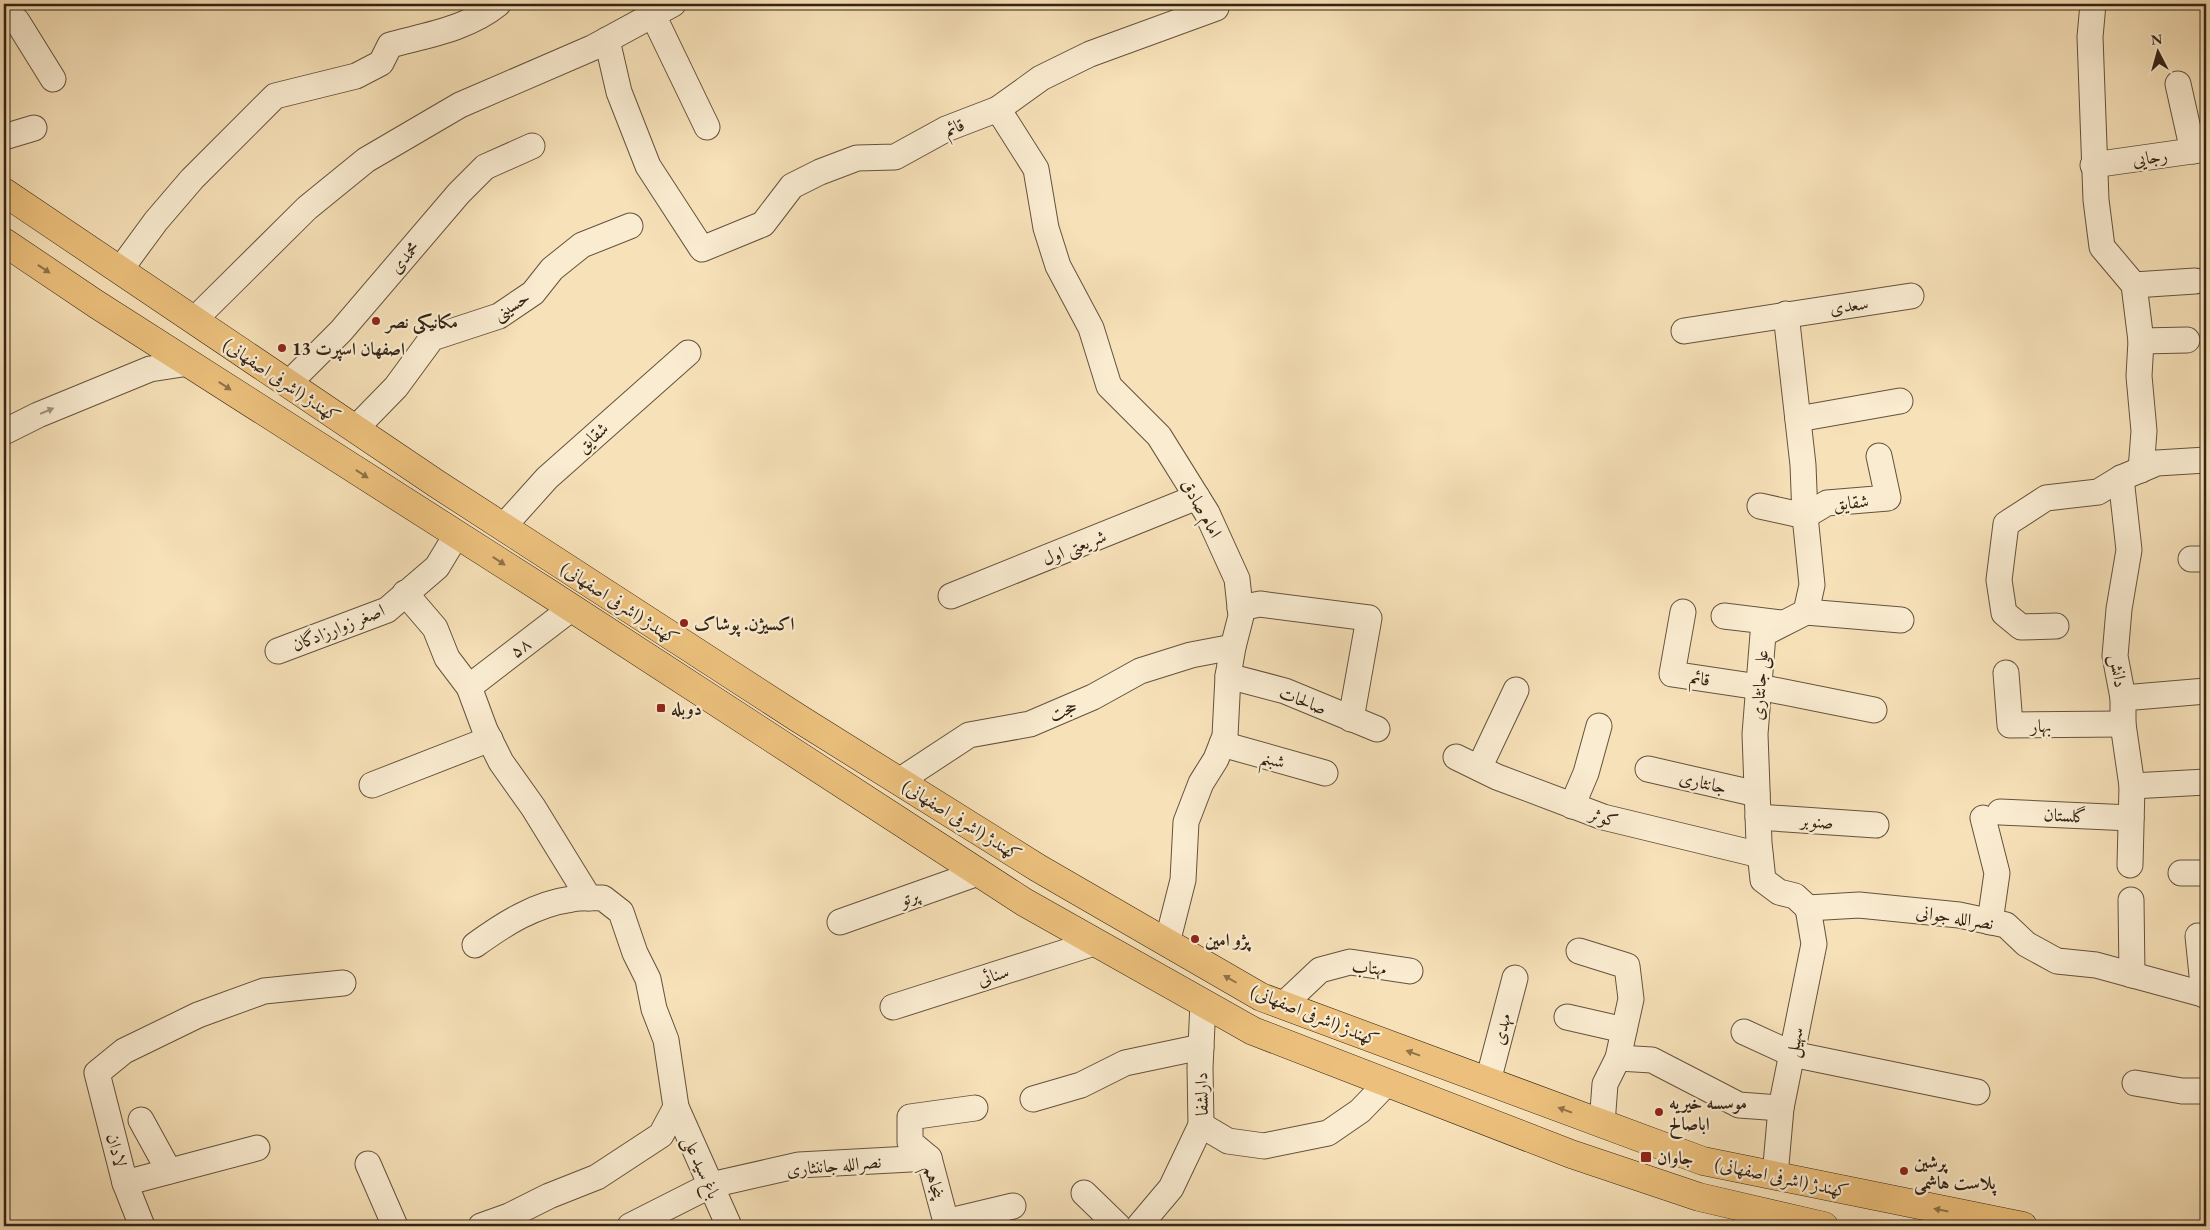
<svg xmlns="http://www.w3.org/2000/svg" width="2210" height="1230" viewBox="0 0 2210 1230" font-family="'EB Garamond',Amiri,serif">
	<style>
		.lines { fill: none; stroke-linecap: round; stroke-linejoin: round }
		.minor-casing { stroke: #64523d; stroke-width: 27 }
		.major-casing { stroke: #332314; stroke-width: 29 }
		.minor { stroke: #faecd1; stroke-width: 25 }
		.major { stroke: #ecc07c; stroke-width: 28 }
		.oneway { fill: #907248 }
		.oneway2 { fill: #a0927c }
		.poi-dot { fill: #8f2418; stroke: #faecd1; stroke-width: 2 }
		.labels { text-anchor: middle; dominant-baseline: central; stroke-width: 4.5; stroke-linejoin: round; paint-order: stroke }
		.street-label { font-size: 18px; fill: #332314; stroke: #faecd1 }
		.poi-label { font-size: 18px; font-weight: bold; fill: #332314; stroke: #faecd1; text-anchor: start }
	</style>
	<rect width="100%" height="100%" fill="#f7e1b8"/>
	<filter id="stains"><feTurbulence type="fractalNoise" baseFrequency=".004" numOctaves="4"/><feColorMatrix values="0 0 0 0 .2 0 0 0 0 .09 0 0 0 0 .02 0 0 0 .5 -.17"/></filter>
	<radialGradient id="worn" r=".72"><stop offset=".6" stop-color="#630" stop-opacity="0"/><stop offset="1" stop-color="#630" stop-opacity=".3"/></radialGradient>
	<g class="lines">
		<defs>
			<g id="minor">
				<path d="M2093,4L2090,37L2096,200L2102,247L2134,285L2141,341L2139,376L2144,431L2141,470"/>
				<path d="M4,13L17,21L53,79"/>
				<path d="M653,15L707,127"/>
				<path d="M607,40L619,92L648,166L702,249L763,224L792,186L820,172L857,158L895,157L946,129L998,109L1041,78L1090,54L1216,8"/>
				<path d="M2178,84L2193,151"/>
				<path d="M998,109L1036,169L1046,228L1058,266L1091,328L1109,386L1159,436L1207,513L1237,579L1241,616L1233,647L1228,676L1225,736L1216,759L1201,783L1186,822L1183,880L1167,943"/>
				<path d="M4,137L34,128"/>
				<path d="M2093,165L2206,149"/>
				<path d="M120,270L156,221L192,179L275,96L356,76L381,63L390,45C427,35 467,29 498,4"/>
				<path d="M2134,285L2195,281"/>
				<path d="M1786,314L1803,465L1805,516L1812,585L1806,612L1763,634L1755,734L1759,843L1763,880L1779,892L1795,896L1808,908"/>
				<path d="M194,320L307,208L366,160L460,105L592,48L673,4"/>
				<path d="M1684,331L1911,296"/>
				<path d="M2141,341L2187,340"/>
				<path d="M288,384L341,331L459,193L485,167L532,146"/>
				<path d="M1798,419L1900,401"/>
				<path d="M355,429L396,387L432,338L499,316L533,293L552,269L582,245L630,226"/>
				<path d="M4,432L38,415L150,369L189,363"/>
				<path d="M2121,478L2129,550L2119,609L2115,656L2123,698V724L2132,786L2130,865"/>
				<path d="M1760,506L1805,516L1827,503L1888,498L1879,456"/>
				<path d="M503,527L547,478L688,353"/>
				<path d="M2191,559H2206"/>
				<path d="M405,593L435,628L447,658L469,687L485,730L501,762L533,807L589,898"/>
				<path d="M951,596L1197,497"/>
				<path d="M1240,608L1260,604L1369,618L1351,719"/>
				<path d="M1683,612L1672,674L1759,687L1874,710"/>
				<path d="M1806,612L1901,620"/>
				<path d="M1724,616L1782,623"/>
				<path d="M2056,626L2021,627L2004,613L1999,580L2006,524L2046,498L2098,492L2121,478L2157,463L2206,460"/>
				<path d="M278,651L387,610L437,567L457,534"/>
				<path d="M2006,673L2010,725L2123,724"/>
				<path d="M1228,676L1285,691L1377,729"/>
				<path d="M469,687L572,608"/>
				<path d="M2123,698L2206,691"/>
				<path d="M1222,744L1325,773"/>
				<path d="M1456,757L1497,777L1603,817L1760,855"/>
				<path d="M1479,768L1516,690"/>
				<path d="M1648,769L1757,794"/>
				<path d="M899,781L969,735L1030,724L1093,697L1140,671L1191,655L1233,647"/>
				<path d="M372,785L490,739"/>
				<path d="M2132,786L2206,782"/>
				<path d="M1572,806L1586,773L1599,726"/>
				<path d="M2000,812L2131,818"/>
				<path d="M1758,817L1876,825"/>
				<path d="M1983,818L1997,873L1990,922"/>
				<path d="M2181,873H2206"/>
				<path d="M2131,900L2132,975"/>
				<path d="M1808,908L1859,905L1959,915L2006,925L2026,944L2057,961L2096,965L2206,995"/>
				<path d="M840,922L978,873"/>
				<path d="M2198,936L2204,995"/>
				<path d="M475,945C504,924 535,904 572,899C582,897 593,898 603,898L621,912L635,953L648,979L654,1009L666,1040L676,1107L661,1135L597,1177L549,1196L509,1216L481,1226"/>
				<path d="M1579,951L1627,966L1631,999L1618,1058L1605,1084L1602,1124"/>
				<path d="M1283,1005L1320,970L1350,962L1410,971"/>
				<path d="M893,1007L1094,943"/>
				<path d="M1567,1017L1624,1030"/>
				<path d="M1744,1032L1792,1054L1977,1092"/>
				<path d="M1618,1058L1652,1060L1739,1105L1781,1108"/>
				<path d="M1488,1081L1515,978"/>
				<path d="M2135,1083L2182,1091H2206"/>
				<path d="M1033,1099L1081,1085L1125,1063L1201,1047"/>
				<path d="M676,1107L729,1226"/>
				<path d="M975,1108L910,1117V1142L929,1158L946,1222L1013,1206"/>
				<path d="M141,1120L169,1171"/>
				<path d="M1201,1125L1228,1141L1264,1146L1328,1133L1360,1111L1387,1083"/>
				<path d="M368,1164L395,1226"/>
				<path d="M1775,1176L1781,1108L1814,944L1808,908"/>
				<path d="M125,1183L257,1148"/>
				<path d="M1084,1193L1118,1226"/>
				<path d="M142,1226L125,1183L97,1073L124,1051L198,1015L264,991L343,983"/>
				<path d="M630,1226L711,1185L799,1165L929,1158"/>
				<path d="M1139,1226L1171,1188L1201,1125L1200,1068L1203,1003"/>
			</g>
			<g id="major">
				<path d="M4,192L437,484L798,718L1038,868L1261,997L1703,1161L2023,1226"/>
				<path d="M4,242L96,304L547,592L1024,902L1253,1031L1571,1154L1699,1197L1824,1226"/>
			</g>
		</defs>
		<use href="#minor" class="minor-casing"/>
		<use href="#major" class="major-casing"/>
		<use href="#minor" class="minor"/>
		<use href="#major" class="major"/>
	</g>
	<defs><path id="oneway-solid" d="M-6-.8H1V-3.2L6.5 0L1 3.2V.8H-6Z" transform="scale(1.25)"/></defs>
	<g class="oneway">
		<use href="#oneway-solid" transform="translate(44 269) rotate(34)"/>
		<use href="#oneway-solid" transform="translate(225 386) rotate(33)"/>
		<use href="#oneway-solid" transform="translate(362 474) rotate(33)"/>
		<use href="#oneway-solid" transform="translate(499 561) rotate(33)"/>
		<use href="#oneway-solid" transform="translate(1230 979) rotate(-150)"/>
		<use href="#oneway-solid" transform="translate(1413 1053) rotate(-160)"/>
		<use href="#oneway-solid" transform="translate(1565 1110) rotate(-160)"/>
		<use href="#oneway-solid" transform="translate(1941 1210) rotate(-169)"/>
	</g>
	<use class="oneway2" href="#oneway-solid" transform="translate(47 411) rotate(-23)"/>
	<g class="poi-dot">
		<circle cx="376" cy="321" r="5"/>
		<circle cx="282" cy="348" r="5"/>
		<circle cx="684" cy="623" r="5"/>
		<rect x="656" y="703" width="10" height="10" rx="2.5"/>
		<circle cx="1195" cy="939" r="5"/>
		<circle cx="1659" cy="1112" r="5"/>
		<rect x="1640" y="1151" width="12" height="12" rx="2.5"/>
		<circle cx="1904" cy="1171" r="5"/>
	</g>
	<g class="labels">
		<g class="street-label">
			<text transform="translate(954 127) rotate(-23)">قائم</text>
			<text transform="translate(2150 157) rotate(-8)">رجایی</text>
			<text transform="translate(404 257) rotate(-50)">محمدی</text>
			<text transform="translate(511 305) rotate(-31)">حسینی</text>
			<text transform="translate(1849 305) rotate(-8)">سعدی</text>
			<text transform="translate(282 380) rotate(34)">کهندژ (اشرفی اصفهانی)</text>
			<text transform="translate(592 437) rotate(-42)">شقایق</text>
			<text transform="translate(1851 502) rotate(-6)">شقایق</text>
			<text transform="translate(1202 508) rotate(61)">امام صادق</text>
			<text transform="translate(1074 547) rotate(-22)">شریعتی اول</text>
			<text transform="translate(620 603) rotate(33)">کهندژ (اشرفی اصفهانی)</text>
			<text transform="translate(338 627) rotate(-22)">اصغر زوارزادگان</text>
			<text transform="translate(520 647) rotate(-37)">۵۸</text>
			<text transform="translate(2119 671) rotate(82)">دانش</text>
			<text transform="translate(1700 678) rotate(9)">قائم</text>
			<text transform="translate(1759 685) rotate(-86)">علی جانثاری</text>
			<text transform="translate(1303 700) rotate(21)">صالحات</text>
			<text transform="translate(1063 710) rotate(-23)">حجت</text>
			<text x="2041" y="725">بهار</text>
			<text transform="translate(1273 759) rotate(16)">شبنم</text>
			<text transform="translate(1703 782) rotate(13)">جانثاری</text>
			<text transform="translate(2065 815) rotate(3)">گلستان</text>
			<text transform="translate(1604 817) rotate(17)">کوثر</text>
			<text transform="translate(962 820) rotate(32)">کهندژ (اشرفی اصفهانی)</text>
			<text transform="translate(1817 821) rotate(4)">صنوبر</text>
			<text transform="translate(909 897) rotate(-20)">پرتو</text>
			<text transform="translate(1955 917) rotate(9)">نصرالله جوانی</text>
			<text transform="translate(1369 967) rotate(5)">مهتاب</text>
			<text transform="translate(993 975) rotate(-18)">سنائی</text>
			<text transform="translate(1315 1015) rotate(22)">کهندژ (اشرفی اصفهانی)</text>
			<text transform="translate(1501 1029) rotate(-76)">مهدی</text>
			<text transform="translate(1794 1042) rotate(-79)">سهیل</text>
			<text transform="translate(1201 1094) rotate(-91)">دارلشفا</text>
			<text transform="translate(117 1150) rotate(76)">لادان</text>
			<text transform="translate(834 1165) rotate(-5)">نصرالله جاننثاری</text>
			<text transform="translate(702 1167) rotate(66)">باغ سید علی</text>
			<text transform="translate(1782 1177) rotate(12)">کهندژ (اشرفی اصفهانی)</text>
			<text transform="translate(935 1182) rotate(74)">پنجاهم</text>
		</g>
		<g class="poi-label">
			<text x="386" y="321">مکانیکی نصر</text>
			<text x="292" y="348">اصفهان اسپرت 13</text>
			<text x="694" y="623">اکسیژن. پوشاک</text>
			<text x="671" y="708">دوبله</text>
			<text x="1205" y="939">پژو امین</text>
			<text x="1669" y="1102">موسسه خیریه<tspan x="1669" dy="21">اباصالح</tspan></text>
			<text x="1657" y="1157">جاوان</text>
			<text x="1914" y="1161">پرشین<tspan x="1914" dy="21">پلاست هاشمی</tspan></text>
		</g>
	</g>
	<rect width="2210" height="1230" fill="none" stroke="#f7e1b8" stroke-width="20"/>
	<rect x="5" y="5" width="2200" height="1220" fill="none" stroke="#332314" stroke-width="2.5"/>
	<rect x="10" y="10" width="2190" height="1210" fill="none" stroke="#332314"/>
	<g transform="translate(2158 52) rotate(354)" stroke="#faecd1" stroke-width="4" paint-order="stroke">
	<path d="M0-4L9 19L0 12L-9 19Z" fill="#332314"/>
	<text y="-8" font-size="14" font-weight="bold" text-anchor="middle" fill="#332314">N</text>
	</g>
	<rect width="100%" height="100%" filter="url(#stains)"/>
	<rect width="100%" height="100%" fill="url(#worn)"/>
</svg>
